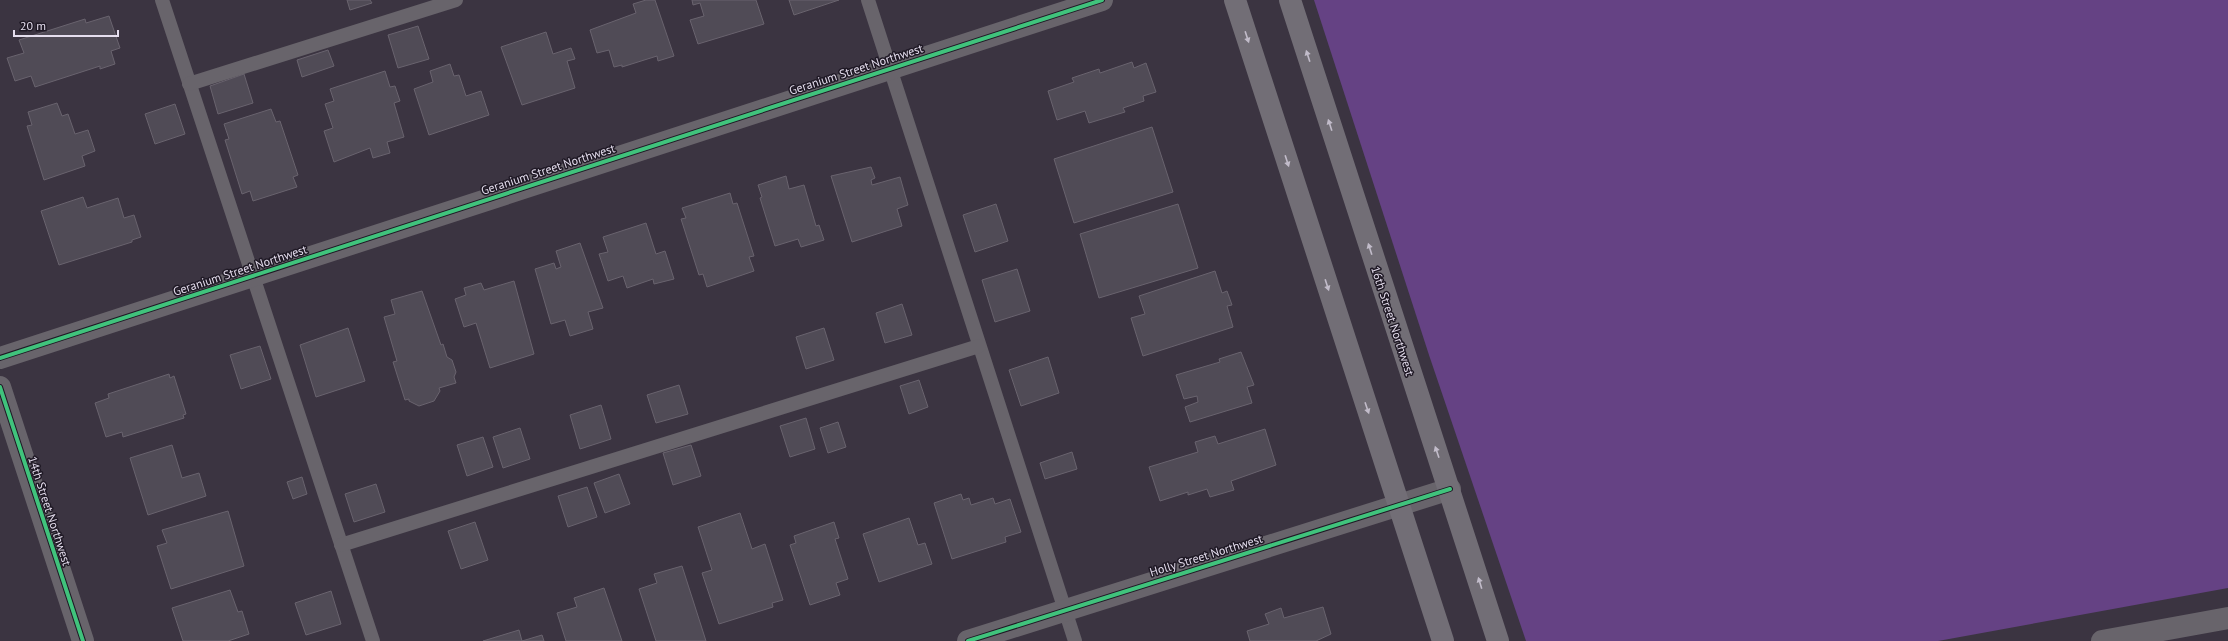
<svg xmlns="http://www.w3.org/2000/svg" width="2228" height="641" viewBox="0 0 2228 641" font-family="'PT Sans',sans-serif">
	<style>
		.forest { fill: #654284 }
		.building { fill: #504b56; stroke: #69636e }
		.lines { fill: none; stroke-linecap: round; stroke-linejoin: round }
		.service { stroke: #68646b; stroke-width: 14 }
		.minor { stroke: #68646b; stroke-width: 22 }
		.tertiary { stroke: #68646b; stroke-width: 22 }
		.primary { stroke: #726e76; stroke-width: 22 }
		.cycleway-casing { stroke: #1f1925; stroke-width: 6 }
		.cycleway { stroke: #40c37c; stroke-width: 4 }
		.oneway { fill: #c2bcca }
		.labels { text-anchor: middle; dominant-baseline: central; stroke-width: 3; stroke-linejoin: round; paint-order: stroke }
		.street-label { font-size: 12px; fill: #e5deee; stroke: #1f1925 }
	</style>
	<rect width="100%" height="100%" fill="#3b3441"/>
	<path class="forest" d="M1314,0H2228V588L1938,641H1526L1429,355Z"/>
	<g class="building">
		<path d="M347,0H370L372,3L350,10Z"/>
		<path d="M646,0H655L674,56L658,61L657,56L622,67V65L614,67L609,50L597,53L590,30L636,13L633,4Z"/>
		<path d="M692,0H756L764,24L698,44L690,20L704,16L700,3L693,5Z"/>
		<path d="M789,0H839L794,15Z"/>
		<path d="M109,16L120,48L111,51L115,64L100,69V66L35,87L31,76L15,81L7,58L24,53L19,40L85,19L86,23Z"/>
		<path d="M418,26L429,59L398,68L388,35Z"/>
		<path d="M546,32L553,54L571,48L575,59L567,61L575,88L522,105L501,47Z"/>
		<path d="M328,50L334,66L302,77L297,60Z"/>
		<path d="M1132,62L1134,68L1146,63L1156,92L1143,96L1144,101L1123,108L1125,112L1089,123L1085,111L1057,120L1048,91L1074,82L1072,78L1099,69L1100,73Z"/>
		<path d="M450,64L454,76L459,75L466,96L481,91L489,115L429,135L414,89L433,82L430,71Z"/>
		<path d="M385,71L390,87L395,86L400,101L394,103L404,137L387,142L390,153L373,158L370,148L334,162L324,131L333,128L325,104L334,101L330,89Z"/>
		<path d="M244,74L253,103L218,114L210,86Z"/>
		<path d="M57,103L62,116L68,114L75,134L88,130L95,151L82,156L85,166L44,180L27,126L32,125L28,112Z"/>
		<path d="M175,104L185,134L155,144L145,114Z"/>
		<path d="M271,109L276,122L280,121L298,175L293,177L297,187L253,201L250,191L242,194L225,140L229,139L224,124Z"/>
		<path d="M1152,127L1173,192L1074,223L1054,159Z"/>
		<path d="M871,167L875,178L871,180L872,185L900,177L908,205L897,209L902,226L852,242L831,176Z"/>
		<path d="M786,176L789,189L804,185L816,226L819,225L824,240L801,247L798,239L775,246L760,198L762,197L758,185Z"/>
		<path d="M730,193L733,204L737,203L754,256L749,257L754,271L707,287L703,274L699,275L681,219L686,218L682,208Z"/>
		<path d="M83,197L87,208L118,198L124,218L134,215L141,237L132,240V242L59,265L41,211Z"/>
		<path d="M996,204L1008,241L975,252L963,215Z"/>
		<path d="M1178,204L1198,268L1099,298L1080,234Z"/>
		<path d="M646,223L656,254L665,251L674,279L654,284L653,279L627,288L623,276L608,281L599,254L608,252L603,237Z"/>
		<path d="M580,243L603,308L588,312L593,329L570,336L565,320L551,324L535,269L554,263L556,269L561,267L556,251Z"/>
		<path d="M1017,269L1030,311L995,322L982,280Z"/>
		<path d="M1215,271L1222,293L1227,291L1232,305L1227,306L1233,327L1143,356L1131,318L1145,314L1139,296Z"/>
		<path d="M514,281L534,354L490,368L476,323L464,327L455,299L466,295L464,288L481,283L484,290Z"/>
		<path d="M422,291L441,345L443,344L447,357L452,360L456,372L454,377L456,383L439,388L440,391L434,401L419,406L409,401V399L405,400L393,362L397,361L384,317L395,314L391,300Z"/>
		<path d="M902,304L912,335L885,343L876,313Z"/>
		<path d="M348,328L365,381L316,397L300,345Z"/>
		<path d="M824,328L834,360L806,369L796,337Z"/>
		<path d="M260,346L271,379L241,389L230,355Z"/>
		<path d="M1241,352L1254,385L1247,387L1252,403L1190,422L1185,407L1198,402L1197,396L1184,399L1176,375L1220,362L1219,359Z"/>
		<path d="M1048,357L1059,393L1021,406L1009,370Z"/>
		<path d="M169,374L170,378L174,376L186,414L183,415L184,418L123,437L122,432L106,437L95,403L109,398L108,394Z"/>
		<path d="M919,380L928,407L909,414L900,386Z"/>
		<path d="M679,385L688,414L656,423L647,395Z"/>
		<path d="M601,405L611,439L580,449L570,415Z"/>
		<path d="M806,418L815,449L790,457L780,426Z"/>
		<path d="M838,422L846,447L828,453L820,428Z"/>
		<path d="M520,428L530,459L503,468L493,437Z"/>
		<path d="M1265,429L1276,465L1231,481L1234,490L1210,497L1207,489L1188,495V492L1160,501L1149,467L1198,452L1195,442L1215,436L1218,444Z"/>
		<path d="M483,437L493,467L467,476L457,445Z"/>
		<path d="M172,445L182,478L199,473L206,496L148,515L130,458Z"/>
		<path d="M691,445L701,476L673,485L663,453Z"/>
		<path d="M1072,452L1077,469L1045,479L1040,463Z"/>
		<path d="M619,474L630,504L605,513L594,483Z"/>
		<path d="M302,477L307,494L293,499L287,482Z"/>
		<path d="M376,484L385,512L354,522L345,494Z"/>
		<path d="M587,487L597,517L568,527L558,496Z"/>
		<path d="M961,494L963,500L969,498L971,505L993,498L995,504L1010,499L1021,532L1005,537L1006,542L952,559L934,503Z"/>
		<path d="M228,511L244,566L171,589L157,546L167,543L162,530Z"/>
		<path d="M740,513L752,549L765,544L783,600L772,603L773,607L719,624L702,573L712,570L698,527Z"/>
		<path d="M909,518L918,545L925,543L932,564L879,582L863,534Z"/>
		<path d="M475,522L488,560L461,569L448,531Z"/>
		<path d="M834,522L839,538L835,539L848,579L836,583L840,595L810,605L790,545L796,543L794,536Z"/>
		<path d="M682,566L706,641H656L639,589L657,583L654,574Z"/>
		<path d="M604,588L622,641H566L557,613L577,607L574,598Z"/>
		<path d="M230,590L238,612L242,611L249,634L228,641H183L172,608Z"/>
		<path d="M331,591L341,624L306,635L295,603Z"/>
		<path d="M1323,607L1331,634L1316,641H1250L1247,631L1269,624L1265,614L1281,608L1284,618Z"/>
		<path d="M519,630L522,641L542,635L544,641H483Z"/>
	</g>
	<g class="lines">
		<g class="service">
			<path d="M162,0L373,641"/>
			<path d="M868,0L1075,641"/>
			<path d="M189,84L456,0"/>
			<path d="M341,545L979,346"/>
		</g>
		<g class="minor">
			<path d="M0,358L1102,0"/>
			<path d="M968,641L1450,489"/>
			<path d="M2102,641L2228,618"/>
		</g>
		<path class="tertiary" d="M0,387L83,641"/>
		<g class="primary">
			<path d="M1235,0L1443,641"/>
			<path d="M1290,0L1498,641"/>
		</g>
		<defs>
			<g id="cycleway">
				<path d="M0,358L1102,0"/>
				<path d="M0,387L83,641"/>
				<path d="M968,641L1450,489"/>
			</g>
		</defs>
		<use href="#cycleway" class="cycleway-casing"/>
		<use href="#cycleway" class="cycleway"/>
	</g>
	<defs><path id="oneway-solid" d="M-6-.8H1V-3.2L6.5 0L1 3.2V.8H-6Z"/></defs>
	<g class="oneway">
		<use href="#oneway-solid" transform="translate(1247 37) rotate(72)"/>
		<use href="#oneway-solid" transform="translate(1308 56) rotate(-108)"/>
		<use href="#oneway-solid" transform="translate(1330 125) rotate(-108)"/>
		<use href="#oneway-solid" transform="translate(1287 161) rotate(72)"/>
		<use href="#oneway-solid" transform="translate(1370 249) rotate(-108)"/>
		<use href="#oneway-solid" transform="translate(1327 285) rotate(72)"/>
		<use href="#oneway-solid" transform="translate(1367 408) rotate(71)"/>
		<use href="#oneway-solid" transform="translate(1437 452) rotate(-109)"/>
		<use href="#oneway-solid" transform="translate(1480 583) rotate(-107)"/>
	</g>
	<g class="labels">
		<g class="street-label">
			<text transform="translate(856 69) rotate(-18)">Geranium Street Northwest</text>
			<text transform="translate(548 169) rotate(-18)">Geranium Street Northwest</text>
			<text transform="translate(240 270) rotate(-18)">Geranium Street Northwest</text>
			<text transform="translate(1393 321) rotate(72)">16th Street Northwest</text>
			<text transform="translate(50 511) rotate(72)">14th Street Northwest</text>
			<text transform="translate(1206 555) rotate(-17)">Holly Street Northwest</text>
		</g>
	</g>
	<path d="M14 30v6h104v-6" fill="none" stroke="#e5deee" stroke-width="2"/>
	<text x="20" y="30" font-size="12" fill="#e5deee" stroke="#1f1925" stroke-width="3" paint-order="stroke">20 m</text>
</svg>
